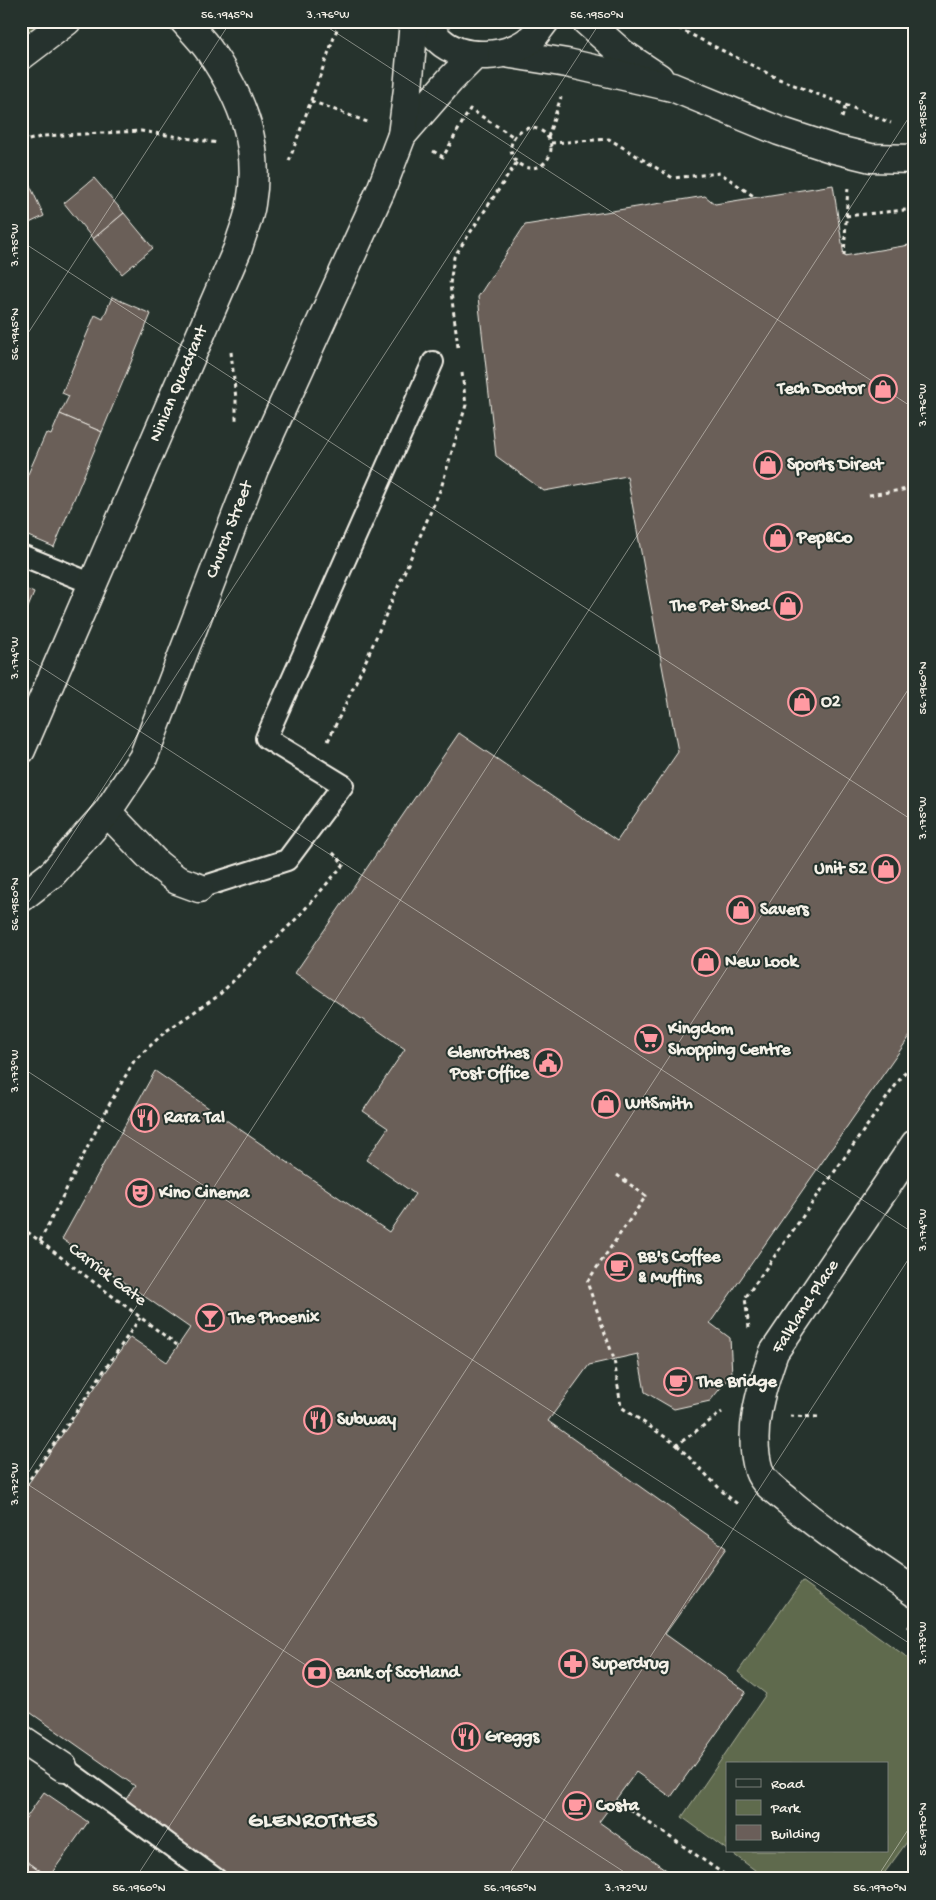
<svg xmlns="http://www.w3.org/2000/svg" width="936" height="1900" viewBox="0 0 936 1900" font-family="'Gochi Hand',sans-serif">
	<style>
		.green { fill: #5f6b4d; stroke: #aaae9a }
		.building { fill: #6a5e59; stroke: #f4f1e8 }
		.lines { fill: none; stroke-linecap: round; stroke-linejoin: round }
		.service-casing { stroke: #f4f1e8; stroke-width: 24 }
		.minor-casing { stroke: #f4f1e8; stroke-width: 31 }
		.tertiary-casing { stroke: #f4f1e8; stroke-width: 31 }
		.path { stroke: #f4f1e8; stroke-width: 3; stroke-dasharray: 4 4; stroke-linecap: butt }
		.service { stroke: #26332d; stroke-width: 20 }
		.minor { stroke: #26332d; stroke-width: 28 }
		.tertiary { stroke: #26332d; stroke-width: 28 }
		.ticks { fill: none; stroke: #f4f1e8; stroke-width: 1; stroke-opacity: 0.45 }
		.labels { text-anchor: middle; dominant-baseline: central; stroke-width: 4; stroke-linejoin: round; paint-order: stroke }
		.street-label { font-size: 18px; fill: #f4f1e8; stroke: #26332d }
		.poi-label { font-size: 18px; font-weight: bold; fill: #f4f1e8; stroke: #26332d; text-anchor: start }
		.district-label { font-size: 22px; font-weight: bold; letter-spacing: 1px; fill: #f4f1e8; stroke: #26332d }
		.neatline { fill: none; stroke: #f4f1e8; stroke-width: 2 }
		.ticks-label { font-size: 12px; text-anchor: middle; fill: #f4f1e8 }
	</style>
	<rect width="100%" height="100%" fill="#26332d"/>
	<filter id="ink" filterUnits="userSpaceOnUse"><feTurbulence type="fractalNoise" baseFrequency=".02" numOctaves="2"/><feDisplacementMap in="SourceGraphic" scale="10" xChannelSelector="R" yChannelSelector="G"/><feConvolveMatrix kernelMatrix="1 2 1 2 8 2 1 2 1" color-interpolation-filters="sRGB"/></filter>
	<g filter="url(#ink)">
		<g class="green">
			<path d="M21,21H55L21,45Z"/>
			<path d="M802,1581L915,1663V1831L880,1879H767L729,1851H887V1764H727V1850L682,1817L766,1694L738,1672Z"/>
		</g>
		<g class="building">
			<path d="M94,178L124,213L93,239L64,203Z"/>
			<path d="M28,181L44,216L21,227V184Z"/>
			<path d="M833,185L844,256L915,244V1029L710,1323L730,1338L732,1374L710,1401L674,1409L645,1392L638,1354L589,1365L548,1421L726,1548L665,1634L746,1692L671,1797L636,1772L599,1822L679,1879H228L122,1805L135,1786L21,1706V1494L130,1337L167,1362L190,1328L62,1239L155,1071L389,1232L415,1194L366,1160L388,1128L363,1111L405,1049L295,973L459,733L617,841L678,752L627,476L544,491L496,456L478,297L525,225L705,196L715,204Z"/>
			<path d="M124,213L153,248L122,274L93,239Z"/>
			<path d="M112,297L151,314L102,432L60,414L69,396L62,393L95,315L103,319Z"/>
			<path d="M60,414L102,432L54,547L21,533V490L46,433L51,435Z"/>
			<path d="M21,587L34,593L21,624Z"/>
			<path d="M44,1792L88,1822L49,1877L21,1857V1825Z"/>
			<path d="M21,1857L49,1877L48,1879H21Z"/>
		</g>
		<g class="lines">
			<defs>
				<g id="service">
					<path d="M21,555L93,584"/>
					<path d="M199,888L287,860L343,785L266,738L433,362"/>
					<path d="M63,1767L216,1879"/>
				</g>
				<g id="minor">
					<path d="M586,21L623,54L659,78"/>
					<path d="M505,53L567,63L672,87L779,131L834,149L871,158L915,159"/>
					<path d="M21,56L67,21"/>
					<path d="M21,750L238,248C242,233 249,219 251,204C261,146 243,100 211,53C204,42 193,31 184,21"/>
					<path d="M107,812L157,864L177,880L199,888"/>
					<path d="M915,1144L774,1352C761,1389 747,1433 759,1471C763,1483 779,1493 788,1501C828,1535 872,1563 915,1593"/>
					<path d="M21,1739L63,1767"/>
				</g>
				<g id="tertiary">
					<path d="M424,21C428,27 433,34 439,40C462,62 511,59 533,37C537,32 541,26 545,21"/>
					<path d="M402,135L450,80L475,55"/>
					<path d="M21,898L53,873L107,812L143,758L254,469L381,190L402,135L408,89L414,21"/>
				</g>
			</defs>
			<use href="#service" class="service-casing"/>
			<use href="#minor" class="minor-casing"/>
			<use href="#tertiary" class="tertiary-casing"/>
			<g class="path">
				<path d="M664,21L779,79L891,123"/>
				<path d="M311,101L370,123"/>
				<path d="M842,118L846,104"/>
				<circle cx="531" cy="148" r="20"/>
				<path d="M548,137L561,97"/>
				<path d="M21,142L44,136L141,131L218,143"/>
				<path d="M551,143L609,139L673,178L720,173L755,197"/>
				<path d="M433,151L443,157L470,109L514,137"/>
				<path d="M289,161L340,21"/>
				<path d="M846,216L915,209"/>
				<path d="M844,256L848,186"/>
				<path d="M458,347L450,284L454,257L517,162"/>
				<path d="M231,352L236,399V423"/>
				<path d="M869,495L915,488"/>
				<path d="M328,741L367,658L441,488L466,405L462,373"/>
				<path d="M617,1175L646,1196L587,1282L614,1359L621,1407L677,1445L722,1412"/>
				<path d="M21,1227L177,1345"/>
				<path d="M40,1241L109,1105L134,1061L166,1031L218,996L299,916L344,864L331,851"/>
				<path d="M749,1328L745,1298L915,1058"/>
				<path d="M790,1416L819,1417"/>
				<path d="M677,1445L726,1495L740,1506"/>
				<path d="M21,1492L140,1318"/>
				<path d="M908,1626L915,1631"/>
				<path d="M616,1800L731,1879"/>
			</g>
			<use href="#service" class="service"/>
			<use href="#minor" class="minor"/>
			<use href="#tertiary" class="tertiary"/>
		</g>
	</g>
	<path class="ticks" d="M318,21L915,409M21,241L915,822M21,344L231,21M21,654L915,1234M21,914L601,21M21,1067L915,1647M21,1480L635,1879M21,1484L915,108M135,1879L915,679M506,1879L915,1249M876,1879L915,1819"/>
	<defs>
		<symbol id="shop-ring" viewBox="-11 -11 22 22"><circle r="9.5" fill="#26332d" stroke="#ff9aa2" stroke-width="1.5"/><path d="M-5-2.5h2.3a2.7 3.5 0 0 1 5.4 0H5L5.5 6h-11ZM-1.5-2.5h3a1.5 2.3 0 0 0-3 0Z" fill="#ff9aa2"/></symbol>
		<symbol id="supermarket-ring" viewBox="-11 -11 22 22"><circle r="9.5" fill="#26332d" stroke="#ff9aa2" stroke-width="1.5"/><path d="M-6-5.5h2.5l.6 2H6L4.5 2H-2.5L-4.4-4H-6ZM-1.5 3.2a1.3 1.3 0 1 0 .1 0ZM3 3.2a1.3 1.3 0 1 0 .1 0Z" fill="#ff9aa2"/></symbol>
		<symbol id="civic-ring" viewBox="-11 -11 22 22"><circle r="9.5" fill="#26332d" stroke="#ff9aa2" stroke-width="1.5"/><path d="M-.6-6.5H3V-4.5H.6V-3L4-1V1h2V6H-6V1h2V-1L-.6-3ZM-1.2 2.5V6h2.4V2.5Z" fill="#ff9aa2"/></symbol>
		<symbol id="restaurant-ring" viewBox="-11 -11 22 22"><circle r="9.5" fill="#26332d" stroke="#ff9aa2" stroke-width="1.5"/><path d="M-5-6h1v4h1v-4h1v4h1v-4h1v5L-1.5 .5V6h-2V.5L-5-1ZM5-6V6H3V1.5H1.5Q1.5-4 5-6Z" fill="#ff9aa2"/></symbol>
		<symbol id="theatre-ring" viewBox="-11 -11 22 22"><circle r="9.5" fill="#26332d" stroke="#ff9aa2" stroke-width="1.5"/><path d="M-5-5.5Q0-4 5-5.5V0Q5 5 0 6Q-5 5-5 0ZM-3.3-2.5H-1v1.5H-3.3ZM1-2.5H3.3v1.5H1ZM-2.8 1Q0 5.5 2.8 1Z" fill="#ff9aa2"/></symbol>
		<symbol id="cafe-ring" viewBox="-11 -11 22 22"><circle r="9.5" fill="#26332d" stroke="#ff9aa2" stroke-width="1.5"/><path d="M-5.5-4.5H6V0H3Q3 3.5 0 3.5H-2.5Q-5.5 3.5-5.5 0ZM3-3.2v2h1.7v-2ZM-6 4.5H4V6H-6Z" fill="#ff9aa2"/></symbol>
		<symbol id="bar-ring" viewBox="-11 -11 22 22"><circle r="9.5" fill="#26332d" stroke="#ff9aa2" stroke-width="1.5"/><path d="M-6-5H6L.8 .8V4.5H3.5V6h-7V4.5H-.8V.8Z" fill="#ff9aa2"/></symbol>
		<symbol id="pharmacy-ring" viewBox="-11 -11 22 22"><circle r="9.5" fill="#26332d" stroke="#ff9aa2" stroke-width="1.5"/><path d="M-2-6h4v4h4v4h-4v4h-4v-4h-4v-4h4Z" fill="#ff9aa2"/></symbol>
		<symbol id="bank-ring" viewBox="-11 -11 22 22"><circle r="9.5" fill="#26332d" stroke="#ff9aa2" stroke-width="1.5"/><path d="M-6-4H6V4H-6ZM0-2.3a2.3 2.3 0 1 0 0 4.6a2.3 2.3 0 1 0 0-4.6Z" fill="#ff9aa2"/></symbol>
	</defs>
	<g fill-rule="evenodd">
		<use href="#shop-ring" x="867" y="373" width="32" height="32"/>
		<use href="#shop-ring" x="752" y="449" width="32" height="32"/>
		<use href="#shop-ring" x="762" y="522" width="32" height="32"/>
		<use href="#shop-ring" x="772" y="590" width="32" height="32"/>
		<use href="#shop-ring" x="786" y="686" width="32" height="32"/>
		<use href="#shop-ring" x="870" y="853" width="32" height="32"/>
		<use href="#shop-ring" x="725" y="894" width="32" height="32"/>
		<use href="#shop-ring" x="690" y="946" width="32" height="32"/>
		<use href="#supermarket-ring" x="633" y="1023" width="32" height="32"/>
		<use href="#civic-ring" x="532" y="1047" width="32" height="32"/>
		<use href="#shop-ring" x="590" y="1088" width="32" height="32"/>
		<use href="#restaurant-ring" x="129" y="1102" width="32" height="32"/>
		<use href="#theatre-ring" x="124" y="1177" width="32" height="32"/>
		<use href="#cafe-ring" x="603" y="1251" width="32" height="32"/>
		<use href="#bar-ring" x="194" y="1302" width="32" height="32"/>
		<use href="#cafe-ring" x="662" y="1366" width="32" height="32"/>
		<use href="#restaurant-ring" x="302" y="1404" width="32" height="32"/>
		<use href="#pharmacy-ring" x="557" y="1648" width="32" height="32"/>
		<use href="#bank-ring" x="301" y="1657" width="32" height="32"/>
		<use href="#restaurant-ring" x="450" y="1721" width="32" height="32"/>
		<use href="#cafe-ring" x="561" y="1790" width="32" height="32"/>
	</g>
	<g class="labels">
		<g class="street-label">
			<text transform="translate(179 384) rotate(-67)">Ninian Quadrant</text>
			<text transform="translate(230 530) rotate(-69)">Church Street</text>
			<text transform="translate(107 1275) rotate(37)">Carrick Gate</text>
			<text transform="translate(806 1307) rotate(-57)">Falkland Place</text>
		</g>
		<g class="poi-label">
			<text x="864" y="389" text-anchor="end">Tech Doctor</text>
			<text x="787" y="465">Sports Direct</text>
			<text x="797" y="538">Pep&amp;Co</text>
			<text x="769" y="606" text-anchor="end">The Pet Shed</text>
			<text x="821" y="702">O2</text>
			<text x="867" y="869" text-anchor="end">Unit 52</text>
			<text x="760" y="910">Savers</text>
			<text x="725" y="962">New Look</text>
			<text x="668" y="1029">Kingdom<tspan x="668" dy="21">Shopping Centre</tspan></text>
			<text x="529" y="1053" text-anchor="end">Glenrothes<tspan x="529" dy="21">Post Office</tspan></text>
			<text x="625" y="1104">WHSmith</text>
			<text x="164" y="1118">Rara Tal</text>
			<text x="159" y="1193">Kino Cinema</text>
			<text x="638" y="1257">BB's Coffee<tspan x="638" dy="21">&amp; Muffins</tspan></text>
			<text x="229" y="1318">The Phoenix</text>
			<text x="697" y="1382">The Bridge</text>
			<text x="337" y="1420">Subway</text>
			<text x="592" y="1664">Superdrug</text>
			<text x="336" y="1673">Bank of Scotland</text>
			<text x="485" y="1737">Greggs</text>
			<text x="596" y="1806">Costa</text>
		</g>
		<g class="district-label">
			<text x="313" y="1822">GLENROTHES</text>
		</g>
	</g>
	<rect width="936" height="1900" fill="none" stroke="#26332d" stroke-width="55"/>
	<rect x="726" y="1762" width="162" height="90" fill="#26332d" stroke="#787f78"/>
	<rect x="736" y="1779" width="25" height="8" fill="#26332d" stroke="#787f78"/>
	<text x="771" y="1788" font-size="15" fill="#f4f1e8">Road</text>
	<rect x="736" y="1800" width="25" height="15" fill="#5f6b4d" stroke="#787f78"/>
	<text x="771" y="1812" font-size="15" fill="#f4f1e8">Park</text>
	<rect x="736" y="1825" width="25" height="15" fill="#6a5e59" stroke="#787f78"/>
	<text x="771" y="1838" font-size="15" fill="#f4f1e8">Building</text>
	<rect x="28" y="28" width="880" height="1844" class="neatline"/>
	<g class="ticks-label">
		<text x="227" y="18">56.1945°N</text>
		<text x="328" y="18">3.176°W</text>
		<text x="597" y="18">56.1950°N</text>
		<text transform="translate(922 118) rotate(-90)" y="4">56.1955°N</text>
		<text transform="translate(14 245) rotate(-90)" y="4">3.175°W</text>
		<text transform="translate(14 334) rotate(-90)" y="4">56.1945°N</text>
		<text transform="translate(922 405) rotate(-90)" y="4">3.176°W</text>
		<text transform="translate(14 658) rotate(-90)" y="4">3.174°W</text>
		<text transform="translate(922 688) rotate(-90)" y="4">56.1960°N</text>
		<text transform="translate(922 818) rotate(-90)" y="4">3.175°W</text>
		<text transform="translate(14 904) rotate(-90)" y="4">56.1950°N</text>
		<text transform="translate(14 1071) rotate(-90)" y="4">3.173°W</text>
		<text transform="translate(922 1230) rotate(-90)" y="4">3.174°W</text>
		<text transform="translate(14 1484) rotate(-90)" y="4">3.172°W</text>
		<text transform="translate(922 1643) rotate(-90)" y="4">3.173°W</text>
		<text transform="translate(922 1829) rotate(-90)" y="4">56.1970°N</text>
		<text x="139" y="1891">56.1960°N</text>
		<text x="510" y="1891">56.1965°N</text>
		<text x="626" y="1891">3.172°W</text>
		<text x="880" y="1891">56.1970°N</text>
	</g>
</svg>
